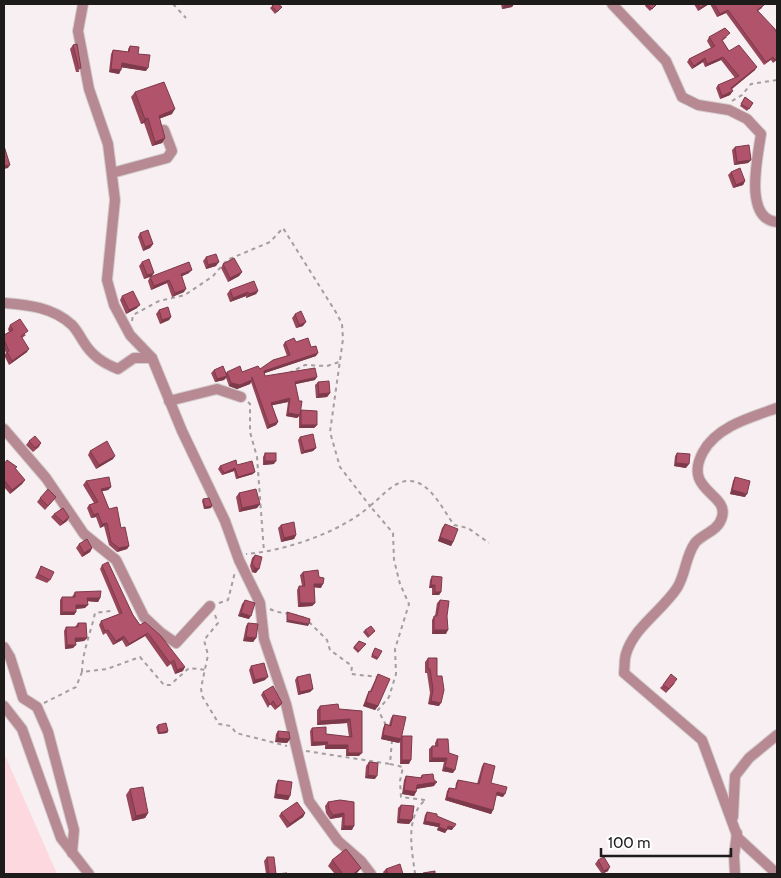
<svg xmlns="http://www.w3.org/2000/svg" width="781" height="878" viewBox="0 0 781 878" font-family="Cabin,sans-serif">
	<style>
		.green { fill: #fdd9df }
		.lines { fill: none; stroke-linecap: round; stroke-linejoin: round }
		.minor-casing { stroke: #d4cdcf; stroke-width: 12 }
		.path { stroke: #a49e9f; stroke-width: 2; stroke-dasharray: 4 4; stroke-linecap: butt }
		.minor { stroke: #b78a93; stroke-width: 10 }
		.wall { fill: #98475b }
		.shaded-wall { fill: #7c3a4a }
		.building { fill: #b1536a; stroke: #7c3a4a }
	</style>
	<rect width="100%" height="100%" fill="#f7eff1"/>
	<path class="green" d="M4,753L57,874H4Z"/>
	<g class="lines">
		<defs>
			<g id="minor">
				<path d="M83,4L78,31L89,89L108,144L115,200L107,280L114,305L130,335L152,358L182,431L225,521L239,560L260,603L264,639L286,704L309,801L338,841L361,861L371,874"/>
				<path d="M612,4L666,61L682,97L698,105L729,110L747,119L761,134C758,156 743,219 777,222"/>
				<path d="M112,173L167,158L172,151L164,130"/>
				<path d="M4,303C28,305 53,307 72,325C76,329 80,336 83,341C92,356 103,363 118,369L134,358H152"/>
				<path d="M169,401L217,389L241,397"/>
				<path d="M4,429L46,478L84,534L116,560L144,617L160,632L176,643L210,606"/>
				<path d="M4,647L10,657L23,698L37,707L48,732L74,830L72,853"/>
				<path d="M4,706L22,729L61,838L89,874"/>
				<path d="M733,817L735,776L749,758L777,735"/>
				<path d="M735,874L734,856L737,833"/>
				<path d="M777,874L738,838L702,740L624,673C625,667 624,660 626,654C634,627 662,611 677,588C686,574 685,557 695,543C703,533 718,532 722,517C729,493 682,491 703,452C717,426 752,417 777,408"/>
			</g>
		</defs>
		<use href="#minor" class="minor-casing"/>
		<g class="path">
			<path d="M173,4L186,18"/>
			<path d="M732,101L742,95L751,84L777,80"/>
			<path d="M132,321L133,315L159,301L185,295L213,276L227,260L270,242L283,228L337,314L342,324L343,339L330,432L340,467L370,506C341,532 285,551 246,554"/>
			<path d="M289,373L305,365L327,366L339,362"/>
			<path d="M248,402L250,404V432L257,457L264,552"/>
			<path d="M219,603L228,600L235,572"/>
			<path d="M270,609C281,615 295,612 306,619"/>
			<path d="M215,615L218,623L204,640L208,655L201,688L202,696L219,724L231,726L236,733L287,746"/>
			<path d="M309,622L327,640L330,650L352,666L351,674L378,677"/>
			<path d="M82,672C82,653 91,632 95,613L111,611"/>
			<path d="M44,703L76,687L82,672L107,669L140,657L164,685H170L189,668L206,670"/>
			<path d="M386,725L378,710L389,697L396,674L395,649L409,604L400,584L394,560L393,533L370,506C379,499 387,489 397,484C425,470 441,507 454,525L468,528L489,543"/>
			<path d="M392,740L390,764L403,767L400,781L401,797L425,800"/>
			<path d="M306,751L390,764"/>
			<path d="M415,874C412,850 405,819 424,801"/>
		</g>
		<use href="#minor" class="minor"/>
	</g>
	<g class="wall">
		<path d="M501,4H514L512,7L502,9Z"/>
		<path d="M646,4H657L650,11L645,6Z"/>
		<path d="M694,4H709L698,11Z"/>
		<path d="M710,4H763L762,8L758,11L777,34V60L773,63L771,60L764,65L726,13L717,17Z"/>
		<path d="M272,6L280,9L275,14L270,8Z"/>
		<path d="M709,37H727L722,41L729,51L755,70L732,89L730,95L720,99L716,88L718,85L735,78L721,60L705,67L703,62L692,69L687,62L689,59L711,48L707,41Z"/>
		<path d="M77,44L79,72H76L70,49L73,45Z"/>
		<path d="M130,46L138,54L146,71L121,67L119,74L109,72L111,54L113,50L128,52V49Z"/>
		<path d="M135,92L172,114L159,119L165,138L162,143L152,146L144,123L141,124L131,97Z"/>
		<path d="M745,97L753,103L747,111L740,106Z"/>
		<path d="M735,147L751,160L748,163L734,165L732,150Z"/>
		<path d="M731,172L745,181L743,185L733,188L728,175Z"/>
		<path d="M140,233L153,244L150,248L143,251L138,237Z"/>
		<path d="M206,257L216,266L206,269L203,261Z"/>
		<path d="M142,262L152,276L144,279L139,266Z"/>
		<path d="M223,264L242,272L239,276L228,282L221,268Z"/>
		<path d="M189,273L182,276L184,292L172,297L167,283L151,290L148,281L150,277Z"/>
		<path d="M230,290L258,291L256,294L246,298V296L230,302L227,294Z"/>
		<path d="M122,296L137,308L126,314L120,300Z"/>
		<path d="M159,310L171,317L169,320L160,324L156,314Z"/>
		<path d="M295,314L303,326L296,328L292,318Z"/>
		<path d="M10,325L26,335L22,338L27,352L9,365L4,355L6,353L4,348V335L9,332L8,329Z"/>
		<path d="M285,342H296L311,347L316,356L265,373V376L315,380L295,384L300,412L301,410L317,425L314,428H299V416L297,418L286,416L288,402L272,405L278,422L276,425L267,429L251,382L250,384L237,389L229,386L226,378L224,380L215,382L211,373L214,370L226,373L227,372H242L260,369L287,356L283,345Z"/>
		<path d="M318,382L330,393L327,397L316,398L315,385Z"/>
		<path d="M300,437L316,448L313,451L301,454L298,440Z"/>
		<path d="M29,441L41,443L39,447L33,452L26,445Z"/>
		<path d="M90,451L113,459L96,469L88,455Z"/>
		<path d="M265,453L274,464L263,465V457Z"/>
		<path d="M677,453L686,468L674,466L675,456Z"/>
		<path d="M4,464L15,469L25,480L22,484L10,494L4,487Z"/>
		<path d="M237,465L253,474L236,479L234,471L222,475L218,469L220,466Z"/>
		<path d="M735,477L745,497L730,494L733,481Z"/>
		<path d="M86,481L111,487L108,490L102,491L109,509L121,528L129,546L127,549L117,552L109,545L104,526L100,528L96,517L91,518L87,508L89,505L94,503L83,485Z"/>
		<path d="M239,493L260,504L257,508L239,512L236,497Z"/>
		<path d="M56,497L45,510L37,502L40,498Z"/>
		<path d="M203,499L211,508L204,509L202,501Z"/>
		<path d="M54,514L69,517L67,521L60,526L51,517Z"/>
		<path d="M445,524L453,542L451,546L438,541L442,528Z"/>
		<path d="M281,525L296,535L294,539L281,542L278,528Z"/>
		<path d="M79,544L92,548L90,552L82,557L76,548Z"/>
		<path d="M255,555L256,573L252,572L250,566L252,558Z"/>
		<path d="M102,565L133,615L140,625L183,671L175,674L171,664L167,667L145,636L126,647L122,640L113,645L106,633L103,635L99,625L101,621L119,614L100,569Z"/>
		<path d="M41,566L50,580L47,583L35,578Z"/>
		<path d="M303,572L321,588L314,587L315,603L312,606L298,607L297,590L299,586H302L300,575Z"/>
		<path d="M432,576L441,592L439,595H432V588H429L430,580Z"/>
		<path d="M75,592L100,598L98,602L88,601L85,608L76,609V612L74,615H60V600L62,597H72Z"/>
		<path d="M245,600L249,619L238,616L242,604Z"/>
		<path d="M440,600L447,616L446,634H432V620L434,616H435L437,603Z"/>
		<path d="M78,623L87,638L84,641L76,642L73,648L65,649L64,631L66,627H75Z"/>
		<path d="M248,623L256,638L253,642L243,641L246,626Z"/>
		<path d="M365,630L375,631L368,638L363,632Z"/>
		<path d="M359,641L366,644L358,653L353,648Z"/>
		<path d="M375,648L378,658L377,660L371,657Z"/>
		<path d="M428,658L437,676L439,706L428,704L430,693L427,673H425V662Z"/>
		<path d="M251,666L265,680L253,684L249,670Z"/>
		<path d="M378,674V706L375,710L363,706L367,695L369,691H370L376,678Z"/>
		<path d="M297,677L313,689L310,692L298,695L295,680Z"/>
		<path d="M675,683L666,693L660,688L663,685Z"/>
		<path d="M263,692L282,703L280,706L275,710L270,704L268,708L261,695Z"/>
		<path d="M320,706L339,709L362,711L359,756H346V749H325V745L311,746L310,731L312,728L326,734L349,737L347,723L317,725V710Z"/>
		<path d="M393,715L402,736L409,764H400V742L399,743L381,739L383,728L385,724L389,725L391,718Z"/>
		<path d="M158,725L168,731L167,733L158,734L156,727Z"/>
		<path d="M278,731L290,739L287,743L275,742L276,734Z"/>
		<path d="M437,739L449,753L453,773L442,771L444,762H429V749L432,746H435V743Z"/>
		<path d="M369,762L375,779L365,778L366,766Z"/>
		<path d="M484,763L491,783L503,797L496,795L493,810L491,814L445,800L447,791L449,788L455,789L456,783L458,780L477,784L482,766Z"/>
		<path d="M422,775L434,786L417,789L414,796L402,794L404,780L406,776L420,778Z"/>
		<path d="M278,780L290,796L288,800L274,798L276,784Z"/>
		<path d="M130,789L148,813L145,818L132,821L126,795Z"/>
		<path d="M340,800L352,830H341L342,817L330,819L326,813L325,806L328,802Z"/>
		<path d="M401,805L412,820L409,824L397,823L398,808Z"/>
		<path d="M427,812L437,816L452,830L447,829L445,833L437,830L438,827L423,824L425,815Z"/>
		<path d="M281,813H305L303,817L287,828L279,816Z"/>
		<path d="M267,857L276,874H288H266L264,861Z"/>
		<path d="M332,860L361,868L356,874H335L328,866Z"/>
		<path d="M598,860L608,871L602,874L595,864Z"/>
		<path d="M386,869L403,874H384L383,872Z"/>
	</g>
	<g class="shaded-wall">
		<path d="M514,4L512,7L502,9L505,5Z"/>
		<path d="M706,4H709L698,11L700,8Z"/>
		<path d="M728,10L726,13L717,17L720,14Z"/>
		<path d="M723,57L721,60L705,67L707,64Z"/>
		<path d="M705,58L703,62L692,69L694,66Z"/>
		<path d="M122,63L148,68L146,71L119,67Z"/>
		<path d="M757,67L755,70L729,91L731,88Z"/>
		<path d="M111,69L121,70L119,74L109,72Z"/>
		<path d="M733,91L730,95L720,99L722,96Z"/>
		<path d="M175,109L172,114L155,120L159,116Z"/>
		<path d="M148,118L144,123L141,124L145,119Z"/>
		<path d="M165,138L162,143L152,146L155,142Z"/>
		<path d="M751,160L748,163L734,165L737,162Z"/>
		<path d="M10,165L8,168L4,169V166Z"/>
		<path d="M745,181L743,185L733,188L736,185Z"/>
		<path d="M153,244L150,248L143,251L145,247Z"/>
		<path d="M219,262L216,266L206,269L208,265Z"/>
		<path d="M192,270L189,273L178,278L181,274Z"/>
		<path d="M242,272L239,276L228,282L230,278Z"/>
		<path d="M154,273L152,276L144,279L147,275Z"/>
		<path d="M169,280L167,283L151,290L154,286Z"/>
		<path d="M186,289L184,292L172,297L175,293Z"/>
		<path d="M258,291L256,294L246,298L249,294Z"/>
		<path d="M248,292L246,296L230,302L233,298Z"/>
		<path d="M140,305L137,308L126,314L129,310Z"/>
		<path d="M171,317L169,320L160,324L162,320Z"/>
		<path d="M306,322L303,326L296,328L299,325Z"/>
		<path d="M29,349L27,352L9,365L12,361Z"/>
		<path d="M318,353L316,356L262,374L264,371Z"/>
		<path d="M227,376L224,380L215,382L217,379Z"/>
		<path d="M317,377L315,380L292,385L295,382Z"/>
		<path d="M252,380L250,384L237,389L229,386L231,383Z"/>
		<path d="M330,393L327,397L316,398L319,394Z"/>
		<path d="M290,398L288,402L269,406L271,403Z"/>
		<path d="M288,413L300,415L297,418L286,416Z"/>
		<path d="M278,422L276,425L267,429L269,425Z"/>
		<path d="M301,425H317L314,428H299Z"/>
		<path d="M316,448L313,451L301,454L304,451Z"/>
		<path d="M115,456L113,459L96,469L99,465Z"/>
		<path d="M265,461H276L274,464L263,465Z"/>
		<path d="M676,463L689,464L686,468L674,466Z"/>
		<path d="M235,468L234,471L222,475L224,473Z"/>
		<path d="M255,472L253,474L236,479L238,477Z"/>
		<path d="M25,480L22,484L10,494L12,490Z"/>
		<path d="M111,487L108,490L99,492L101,489Z"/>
		<path d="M732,490L747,494L745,497L730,494Z"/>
		<path d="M260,504L257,508L239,512L242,508Z"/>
		<path d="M212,506L211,508L204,509L205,507Z"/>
		<path d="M98,513L96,517L91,518L94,515Z"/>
		<path d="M69,517L67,521L60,526L63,522Z"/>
		<path d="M107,523L104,526L100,528L102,524Z"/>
		<path d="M296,535L294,539L281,542L284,538Z"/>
		<path d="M440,537L453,542L451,546L438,541Z"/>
		<path d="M129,546L127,549L117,552L119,548Z"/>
		<path d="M92,548L90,552L82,557L84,553Z"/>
		<path d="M255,568L259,569L256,573L252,572Z"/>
		<path d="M314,584H323L321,588L311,587Z"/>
		<path d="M431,585H435L432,588H429Z"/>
		<path d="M435,592H441L439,595H432Z"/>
		<path d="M87,598H100L98,602L85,601Z"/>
		<path d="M300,603H315L312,606L298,607Z"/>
		<path d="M76,605H88L85,608L74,609Z"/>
		<path d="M62,612H76L74,615H60Z"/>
		<path d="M241,613L251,616L249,619L238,616Z"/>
		<path d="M287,620L309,624L308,626L286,622Z"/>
		<path d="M434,630H448L446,634H432Z"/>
		<path d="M148,633L145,636L126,647L129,644Z"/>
		<path d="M124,636L122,640L113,645L116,641Z"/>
		<path d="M246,637L256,638L253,642L243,641Z"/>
		<path d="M75,638H87L84,641L73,642Z"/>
		<path d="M67,645H76L73,648L65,649Z"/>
		<path d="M185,667L183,671L175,674L177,670Z"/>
		<path d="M268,677L265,680L253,684L255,680Z"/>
		<path d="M313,689L310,692L298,695L300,692Z"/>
		<path d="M431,701L441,703L439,706L428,704Z"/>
		<path d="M366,702L378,706L375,710L363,706Z"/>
		<path d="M350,719L347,723L317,725L320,721Z"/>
		<path d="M168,731L167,733L158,734L159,733Z"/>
		<path d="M383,735L401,739L399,743L381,739Z"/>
		<path d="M278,738L290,739L287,743L275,742Z"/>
		<path d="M313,742H328L325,745L311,746Z"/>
		<path d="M327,745H348L346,749H325Z"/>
		<path d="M348,753H362L359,756H346Z"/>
		<path d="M432,758H447L444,762H429Z"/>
		<path d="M402,760H411L409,764H400Z"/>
		<path d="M445,767L455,770L453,773L442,771Z"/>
		<path d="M368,775L377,776L375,779L365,778Z"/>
		<path d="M437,782L434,786L414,789L417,785Z"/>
		<path d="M404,790L416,792L414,796L402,794Z"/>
		<path d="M497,792L505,794L503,797L495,795Z"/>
		<path d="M276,794L290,796L288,800L274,798Z"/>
		<path d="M447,797L493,810L491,814L445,800Z"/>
		<path d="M148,813L145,818L132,821L136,816Z"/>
		<path d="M305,813L303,817L287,828L290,824Z"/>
		<path d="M344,813L342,817L330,819L333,815Z"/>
		<path d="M399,819L412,820L409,824L397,823Z"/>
		<path d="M425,821L440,824L438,827L423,824Z"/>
		<path d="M344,826H354L352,830H341Z"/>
		<path d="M448,826L454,827L452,830L446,829Z"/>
		<path d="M439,827L447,830L445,833L437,830Z"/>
		<path d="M610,867L608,871L602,874L604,871Z"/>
		<path d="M361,868L356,874H353Z"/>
	</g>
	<g class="building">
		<path d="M274,4H278L282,7L277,12L272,6Z"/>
		<path d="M646,4H657L652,9Z"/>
		<path d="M698,4H706L700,8Z"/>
		<path d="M714,4H763L764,5L757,10L775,29L777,34V58L775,60L773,57L766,62L728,10L720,14Z"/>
		<path d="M725,28L730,33L722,40L729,51L739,45L757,67L731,88L733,91L722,96L718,85L739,76L723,57L707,64L705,58L694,66L689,59L715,46L709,37Z"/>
		<path d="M77,44L81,68L79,69L73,45Z"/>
		<path d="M130,46L139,47L138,54L150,55L148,68L122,63L121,70L111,69L113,50L129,52Z"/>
		<path d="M164,82L175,109L159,116L165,138L155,142L148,118L145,119L135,92Z"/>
		<path d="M745,97L753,103L749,109L741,104Z"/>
		<path d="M749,145L751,160L737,162L735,147Z"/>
		<path d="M4,146L10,165L4,166Z"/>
		<path d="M740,168L745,181L736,185L731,172Z"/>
		<path d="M148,230L153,244L145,247L140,233Z"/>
		<path d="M216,254L219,262L208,265L206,257Z"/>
		<path d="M234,258L242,272L230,278L223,264Z"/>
		<path d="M149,259L154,273L147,275L142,262Z"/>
		<path d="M189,262L192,270L181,274L186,289L175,293L169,280L154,286L150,277Z"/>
		<path d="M254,281L258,291L249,294L248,292L233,298L230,290Z"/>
		<path d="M133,291L140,305L129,310L122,296Z"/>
		<path d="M168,307L171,317L162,320L159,310Z"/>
		<path d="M301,311L306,322L299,325L295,314Z"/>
		<path d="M20,319L28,331L21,336L29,349L12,361L7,352L9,351L4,340V335L13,330L10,325Z"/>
		<path d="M294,338L296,342L308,338L311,347L316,346L318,353L264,371L265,376L315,368L317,377L295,382L299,401H302L300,415L288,413L290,398L271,403L278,422L269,425L252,377V380L240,385L231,383L227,372L240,366L242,372L258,366L260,369L273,360L290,355L285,342Z"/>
		<path d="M223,366L227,376L217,379L214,370Z"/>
		<path d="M329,381L330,393L319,394L318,382Z"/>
		<path d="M301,410L317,411V425H301Z"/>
		<path d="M313,434L316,448L304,451L300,437Z"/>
		<path d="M35,436L41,443L35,448L29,441Z"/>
		<path d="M107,441L115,456L99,465L90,451Z"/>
		<rect x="265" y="453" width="11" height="8"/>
		<path d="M677,453L690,454L689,464L676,463Z"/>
		<path d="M7,460L17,467L15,468L25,480L12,490L4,480V464Z"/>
		<path d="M236,460L237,465L252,461L255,472L238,477L235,468L224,473L220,466Z"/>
		<path d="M109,477L111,487L101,489L109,509L117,507L121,528L125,527L129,546L119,548L111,542L107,523L102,524L98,513L94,515L89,505L98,502L86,481Z"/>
		<path d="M735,477L750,481L747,494L732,490Z"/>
		<path d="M48,489L56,497L48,506L40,498Z"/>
		<path d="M256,489L260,504L242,508L239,493Z"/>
		<path d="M209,498L212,506L205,507L203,499Z"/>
		<path d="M63,508L69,517L63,522L54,514Z"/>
		<path d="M294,522L296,535L284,538L281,525Z"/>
		<path d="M445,524L458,529L453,542L440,537Z"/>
		<path d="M87,539L92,548L84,553L79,544Z"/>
		<path d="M255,555L262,557L259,569L255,568L252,563Z"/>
		<path d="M108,562L133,615L140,625L145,622L161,636L185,667L177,670L174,660L170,663L148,633L129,644L124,636L116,641L108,630L105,631L101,621L122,613L102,565Z"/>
		<path d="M41,566L54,572L50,580L38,574Z"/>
		<path d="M318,570L319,577L324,578L323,584H314L315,603H300L299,586H305L303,572Z"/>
		<path d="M432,576L442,577L441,592H435V585H431Z"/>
		<path d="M101,591L100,598H87L88,605H76V612H62V597H75V592Z"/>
		<path d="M245,600L255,603L251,616L241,613Z"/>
		<path d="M440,600L449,601L447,616L448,630H434V616H437Z"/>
		<path d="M287,612L310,619L309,624L287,620Z"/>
		<path d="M78,623H86L87,638H75L76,645H67L66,627H78Z"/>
		<path d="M248,623L258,624L256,638L246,637Z"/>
		<path d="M371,626L375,631L369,636L365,630Z"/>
		<path d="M359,641L366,644L359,651L354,647Z"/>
		<path d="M375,648L382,651L378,658L372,655Z"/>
		<path d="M428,658H437V676H442L444,690L441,703L431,701L433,689L430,669H428Z"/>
		<path d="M264,663L268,677L255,680L251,666Z"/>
		<path d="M310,674L313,689L300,692L297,677Z"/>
		<path d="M378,674L390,679L378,706L366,702L369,691L371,692Z"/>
		<path d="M671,674L677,679L669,689L663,685Z"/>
		<path d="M273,686L282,703L277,707L273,701L270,705L263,692Z"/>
		<path d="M338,704L339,709L362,711V753H348V745H327L328,742H313L312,728L326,727V734L352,737L350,719L320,721V706Z"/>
		<path d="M393,715L406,717L401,739L383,735L385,724L391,726Z"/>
		<path d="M166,723L168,731L159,733L158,725Z"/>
		<path d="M278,731L289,732L290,739L278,738Z"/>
		<path d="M402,736H412L411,760H402Z"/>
		<path d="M437,739H448L449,753L458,756L455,770L445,767L447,758H432V746H438Z"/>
		<path d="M369,762L378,763L377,776L368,775Z"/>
		<path d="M484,763L495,766L491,783L507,787L505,794L497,792L493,810L447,797L449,788L456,789L458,780L479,784Z"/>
		<path d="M433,774L434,780L437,782L417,785L416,792L404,790L406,776L422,778V775Z"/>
		<path d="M278,780L292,782L290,796L276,794Z"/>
		<path d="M143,787L148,813L136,816L130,789Z"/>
		<path d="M340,800L354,802V826H344V813L333,815L329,809L328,802Z"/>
		<path d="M297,802L305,813L290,824L281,813Z"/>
		<path d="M401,805L414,806L412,820L399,819Z"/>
		<path d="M427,812L437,814V816L456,824L454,827L448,826L447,830L439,827L440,824L425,821Z"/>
		<path d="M346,849L361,868L353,874H343L332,860Z"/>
		<path d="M267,857H274L276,874L287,873L288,874H269Z"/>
		<path d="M604,857L610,867L604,871L598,860Z"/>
		<path d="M400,864L403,874H388L386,869Z"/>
		<path d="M435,871V874H423V873Z"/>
	</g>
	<rect width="781" height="878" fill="none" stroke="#1e1b1b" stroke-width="10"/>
	<path d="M601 848v8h130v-8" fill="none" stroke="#1e1b1b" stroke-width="2.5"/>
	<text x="608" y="848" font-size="15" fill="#1e1b1b" stroke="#ffffff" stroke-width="4" paint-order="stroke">100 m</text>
</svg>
